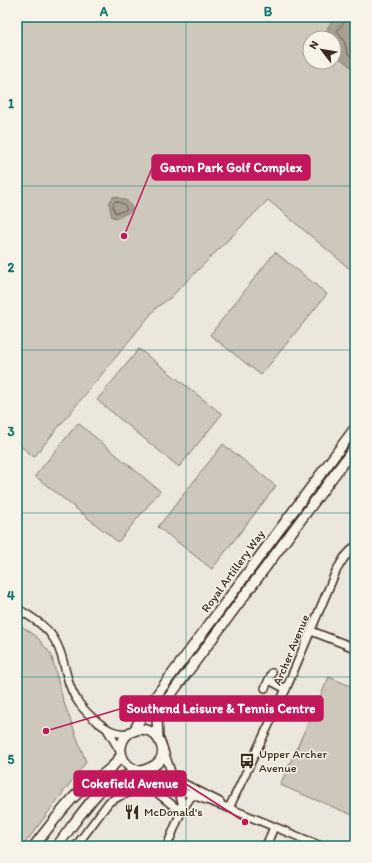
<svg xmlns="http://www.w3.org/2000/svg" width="372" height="863" viewBox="0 0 372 863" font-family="Itim,sans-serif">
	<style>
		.green { fill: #cec8bc; stroke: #84796d; fill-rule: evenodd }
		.water { fill: #a89f93; stroke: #7c7064 }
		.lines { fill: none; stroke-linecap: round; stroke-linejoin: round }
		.shore { stroke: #67594d; stroke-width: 1 }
		.minor-casing { stroke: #3b2a1e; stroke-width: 10 }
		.major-casing { stroke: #3b2a1e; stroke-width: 12 }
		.minor { stroke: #f7f3e8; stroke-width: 7 }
		.major { stroke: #f7f3e8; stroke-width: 9 }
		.grid { fill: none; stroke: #0f766e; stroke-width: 1; stroke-opacity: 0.55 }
		.labels { text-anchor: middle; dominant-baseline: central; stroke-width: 3; stroke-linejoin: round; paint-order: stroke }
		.street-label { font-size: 12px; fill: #3b2a1e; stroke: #f7f3e8 }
		.poi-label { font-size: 12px; fill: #3b2a1e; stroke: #f7f3e8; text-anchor: start }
		.leader { fill: none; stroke: #c2185b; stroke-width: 1.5 }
		.callout-dot { fill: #c2185b; stroke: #f7f3e8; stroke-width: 1.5 }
		.callout { fill: #c2185b; stroke: #c2185b; stroke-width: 1.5 }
		.callout-label { font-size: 13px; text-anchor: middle; font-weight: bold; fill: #fff }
		.neatline { fill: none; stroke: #0f766e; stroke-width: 1.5 }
		.grid-label { font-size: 13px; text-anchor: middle; font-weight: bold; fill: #0f766e }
	</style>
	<rect width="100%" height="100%" fill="#ece7dc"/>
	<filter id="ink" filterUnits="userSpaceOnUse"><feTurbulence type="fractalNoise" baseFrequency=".025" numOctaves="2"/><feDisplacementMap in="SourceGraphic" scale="8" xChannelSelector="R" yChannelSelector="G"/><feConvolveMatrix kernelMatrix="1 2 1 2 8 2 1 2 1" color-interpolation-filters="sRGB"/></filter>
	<g filter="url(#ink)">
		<g class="green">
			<path d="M17,17H355V273L268,200L171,297L156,308L34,457L17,443ZM310,38H334V62H310Z"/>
			<path d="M275,252L327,294L261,375L210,335Z"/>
			<path d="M139,349L222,414L179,467L97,400Z"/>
			<path d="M78,423L160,491L118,542L35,476Z"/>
			<path d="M223,444L276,486L212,569L158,527Z"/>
			<path d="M17,623L36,636L51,654L63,700L86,762L23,846H17Z"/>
			<path d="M329,677L355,688V816L280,785Z"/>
		</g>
		<g class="water">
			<path d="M336,17H355V70L341,59L334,38H331L327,32L328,27Z"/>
			<path d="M114,196L127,201L132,208L131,211L117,218L112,217L109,203Z"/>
		</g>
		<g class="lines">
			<g class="shore">
				<path d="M344,17L343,23L337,31L344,41L348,54L355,60"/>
				<path d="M116,201L124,204L127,210L115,213L113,205Z"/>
			</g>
			<defs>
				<g id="minor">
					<path d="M17,608C30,617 46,625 54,639C62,651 63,663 67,676C72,697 82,710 99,723C108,730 117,735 129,733"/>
					<path d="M311,631L355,648"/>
					<path d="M269,680L286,689"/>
					<path d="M265,688L272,673"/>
					<path d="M107,729L120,751"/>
					<path d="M163,748L173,778L220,802"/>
					<path d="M144,771L156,773L184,792L229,808L321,846"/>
					<path d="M177,788L182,802L181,810"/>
					<path d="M229,808L286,689L336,571L344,558L355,546"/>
					<path d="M76,846L109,802L120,796L141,788L147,787L155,791L181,812"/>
					<path d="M167,846L181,812L192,795"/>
					<path d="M266,846L274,827"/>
				</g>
				<g id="major">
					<path d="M134,731L144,712L355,428"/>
					<path d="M158,738L157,719L163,705L355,447"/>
					<path d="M34,846C47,830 59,813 73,798C87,782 111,774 121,755"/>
					<path d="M57,846C71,828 90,799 107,784C121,771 175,774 160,742C157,736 153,732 147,730C119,723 109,764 140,771"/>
				</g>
			</defs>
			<use href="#minor" class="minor-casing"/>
			<use href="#major" class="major-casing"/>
			<use href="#minor" class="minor"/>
			<use href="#major" class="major"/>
		</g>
	</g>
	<path class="grid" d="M186,17V846M17,186H355M17,350H355M17,513H355M17,677H355"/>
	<defs>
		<symbol id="bus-bare" viewBox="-9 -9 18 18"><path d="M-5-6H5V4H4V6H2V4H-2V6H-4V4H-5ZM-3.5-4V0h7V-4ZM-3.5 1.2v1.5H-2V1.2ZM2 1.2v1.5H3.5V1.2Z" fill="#3b2a1e" stroke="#f7f3e8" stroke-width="2.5" paint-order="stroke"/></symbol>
		<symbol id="restaurant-bare" viewBox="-9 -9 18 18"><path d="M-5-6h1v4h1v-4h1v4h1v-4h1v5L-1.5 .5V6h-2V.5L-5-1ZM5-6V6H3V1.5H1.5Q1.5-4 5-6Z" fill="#3b2a1e" stroke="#f7f3e8" stroke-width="2.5" paint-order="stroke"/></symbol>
	</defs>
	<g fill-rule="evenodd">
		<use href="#bus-bare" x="236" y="750" width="22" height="22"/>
		<use href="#restaurant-bare" x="121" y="801" width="22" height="22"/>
	</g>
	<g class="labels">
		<g class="street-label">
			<text transform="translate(233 571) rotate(-54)">Royal Artillery Way</text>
			<text transform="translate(291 650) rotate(-67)">Archer Avenue</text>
		</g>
		<g class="poi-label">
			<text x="259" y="754">Upper Archer<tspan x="259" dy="14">Avenue</tspan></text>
			<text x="144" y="812">McDonald's</text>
		</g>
	</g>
	<path class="leader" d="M124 236L152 168M46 731L120 709M245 822L186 784"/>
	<g class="callout-dot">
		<circle cx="124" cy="236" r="4"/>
		<circle cx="46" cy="731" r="4"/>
		<circle cx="245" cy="822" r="4"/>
	</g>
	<g class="callout">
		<rect x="152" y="155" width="158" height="25" rx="4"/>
		<rect x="120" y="696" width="203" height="25" rx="4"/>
		<rect x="74" y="771" width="112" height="25" rx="4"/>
	</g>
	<g class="callout-label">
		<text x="231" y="172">Garon Park Golf Complex</text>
		<text x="221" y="713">Southend Leisure &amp; Tennis Centre</text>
		<text x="130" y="788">Cokefield Avenue</text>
	</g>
	<rect width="372" height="863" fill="none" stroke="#f7f3e8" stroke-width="44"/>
	<g transform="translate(322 50) rotate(301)"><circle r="19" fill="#f7f3e8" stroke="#aca397"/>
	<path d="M0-3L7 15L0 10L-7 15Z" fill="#3b2a1e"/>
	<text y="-6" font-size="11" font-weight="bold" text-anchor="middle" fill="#3b2a1e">N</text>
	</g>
	<rect x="22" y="22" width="328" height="819" class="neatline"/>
	<g class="grid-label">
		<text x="104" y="16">A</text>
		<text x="268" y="16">B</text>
		<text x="11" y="108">1</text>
		<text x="11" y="272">2</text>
		<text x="11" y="436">3</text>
		<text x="11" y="600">4</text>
		<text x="11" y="764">5</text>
	</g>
</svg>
